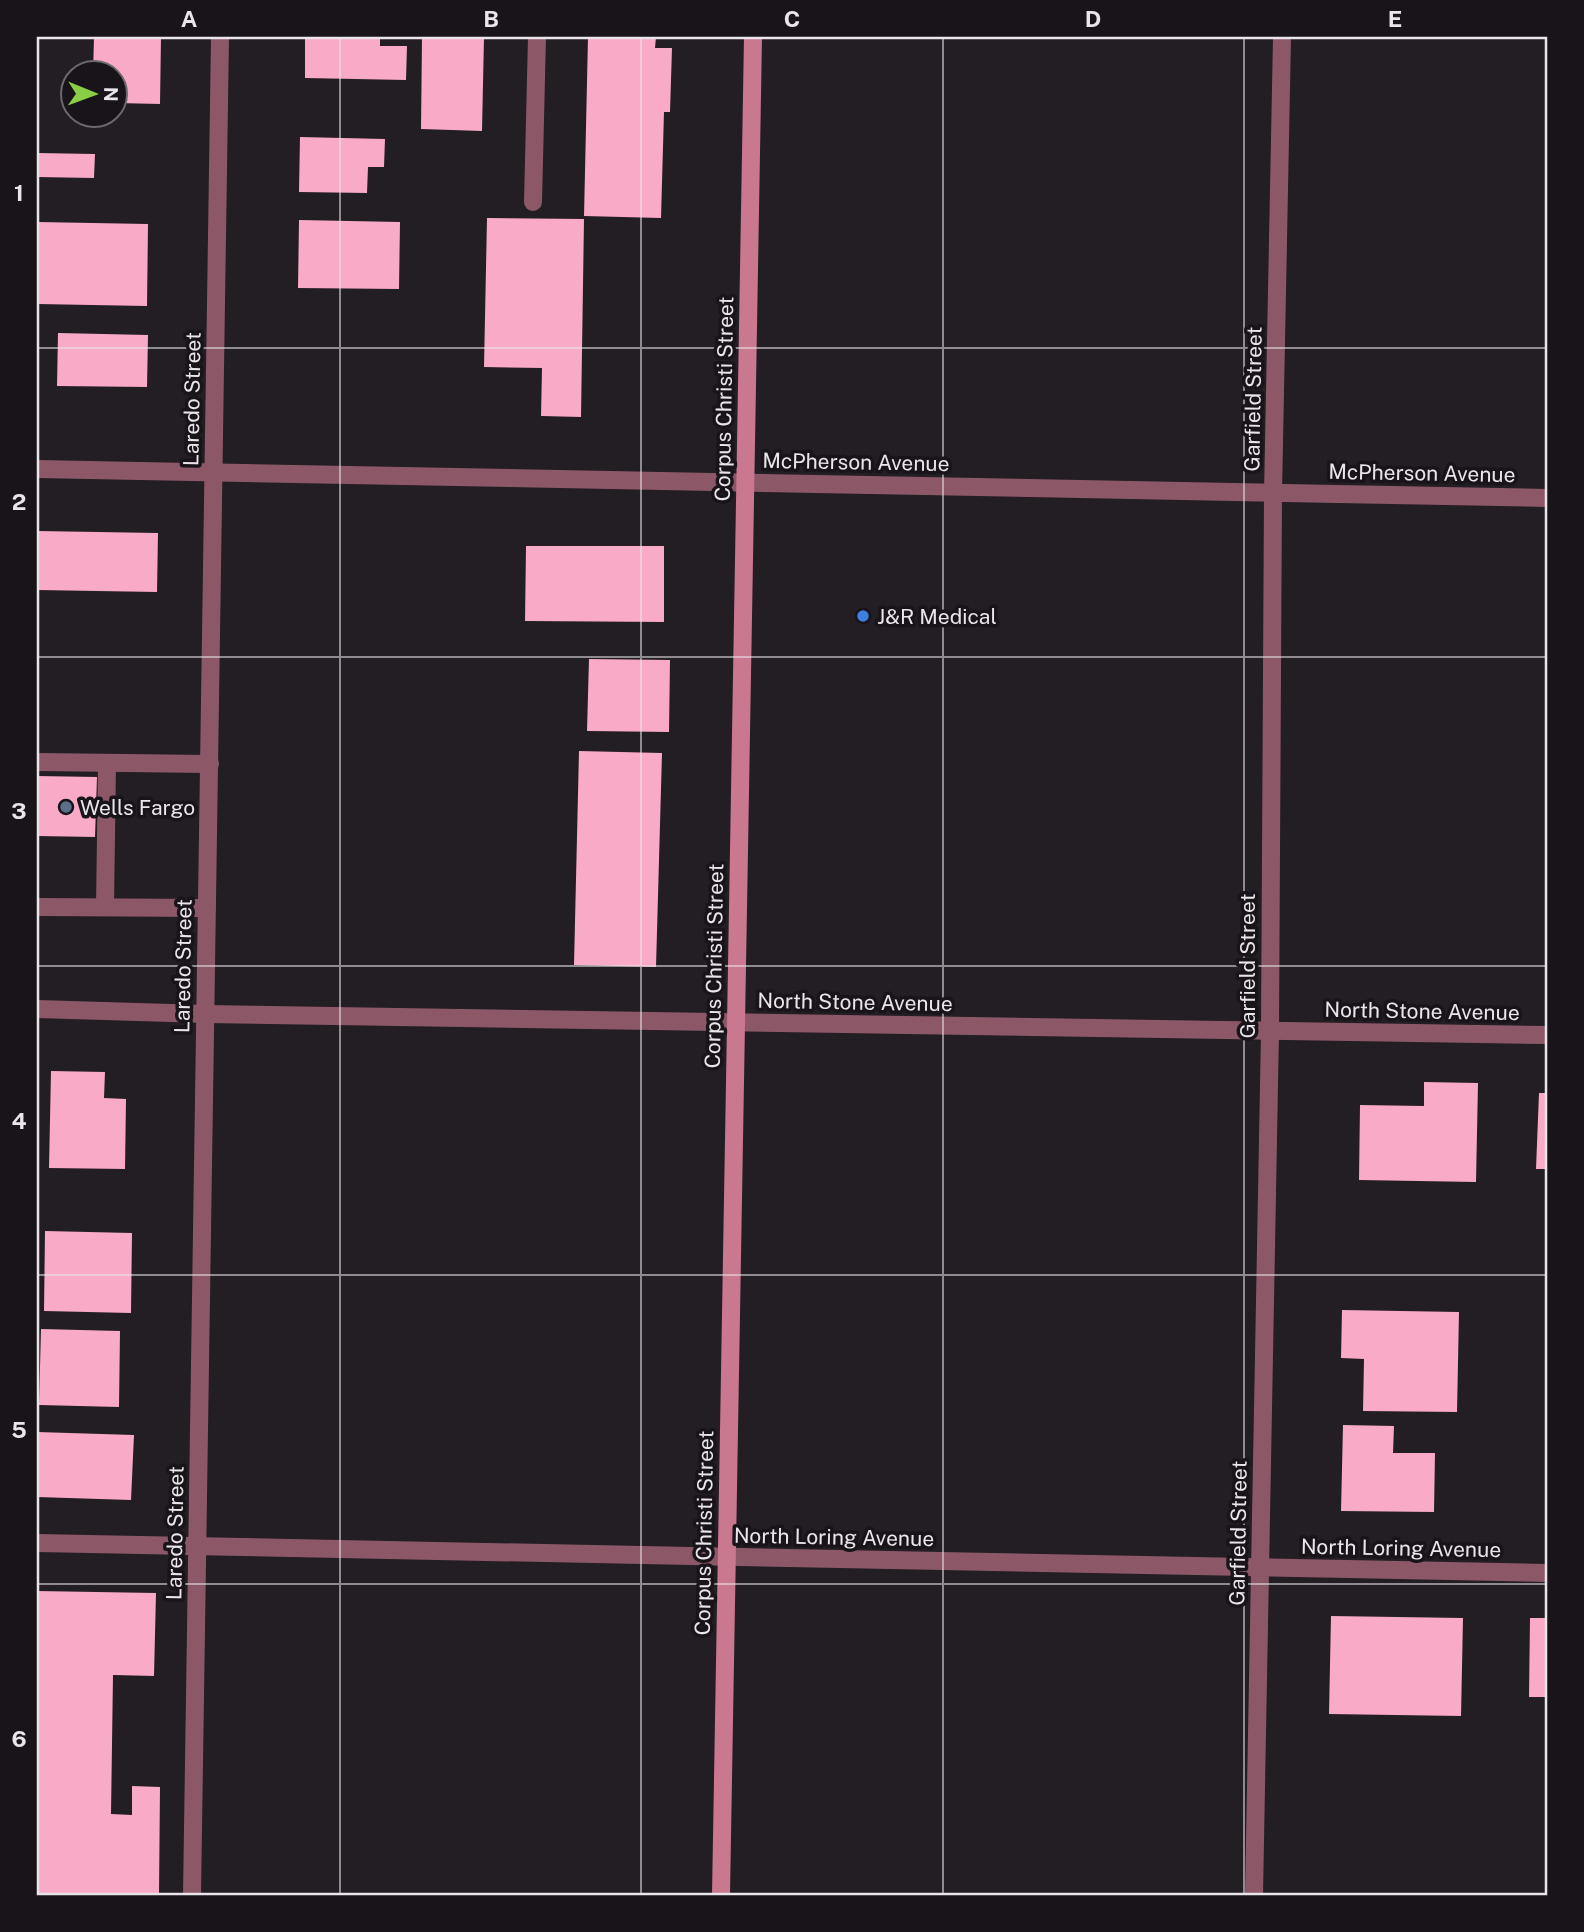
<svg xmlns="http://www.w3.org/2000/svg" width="1584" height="1932" viewBox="0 0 1584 1932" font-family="'Public Sans',sans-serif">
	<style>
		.building { fill: #f9aac6 }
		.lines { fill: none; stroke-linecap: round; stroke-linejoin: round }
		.lane { stroke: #8c5867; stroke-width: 18 }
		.street { stroke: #8c5867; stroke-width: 18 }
		.secondary { stroke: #ca7790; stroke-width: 18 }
		.grid { fill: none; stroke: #e9e5ea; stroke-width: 2; stroke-opacity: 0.55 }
		.shop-dot { fill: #3f7fe0; stroke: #19141a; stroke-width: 2.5 }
		.service-dot { fill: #5c6f8a; stroke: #19141a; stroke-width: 2.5 }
		.labels { text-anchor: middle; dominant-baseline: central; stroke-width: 7; stroke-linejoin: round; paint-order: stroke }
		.street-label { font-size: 21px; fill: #e9e5ea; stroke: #19141a }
		.poi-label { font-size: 21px; fill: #e9e5ea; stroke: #19141a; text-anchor: start }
		.neatline { fill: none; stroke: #e9e5ea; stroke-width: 2.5 }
		.grid-label { font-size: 23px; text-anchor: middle; font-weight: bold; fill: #e9e5ea }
	</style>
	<rect width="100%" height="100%" fill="#231d24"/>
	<g class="building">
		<path d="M94,37H161L160,104L116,103V74H93Z"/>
		<path d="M305,37H380V46H407L406,80L305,78Z"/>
		<path d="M422,37H484L482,131L421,129Z"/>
		<path d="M588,37H656L655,48H672L670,112H664L661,218L584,216Z"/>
		<path d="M300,137L385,139L384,167H368L367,193L299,192Z"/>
		<path d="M37,153L95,154L94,178L37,177Z"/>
		<path d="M487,218L584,219L581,417L541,416L542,368L484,367Z"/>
		<path d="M299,220L400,222L399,289L298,288Z"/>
		<path d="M37,222L148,224L147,306L37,304Z"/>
		<path d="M58,333L148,335L147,387L57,386Z"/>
		<path d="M37,531L158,533L157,592L37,590Z"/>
		<path d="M526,546H664V622L525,621Z"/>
		<path d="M589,659L670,660L669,732L587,731Z"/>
		<path d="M579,751L662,753L656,967L574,965Z"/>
		<path d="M37,776L97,777L95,837L37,836Z"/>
		<path d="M51,1071L105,1072L104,1098L126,1099L125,1169L49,1168Z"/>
		<path d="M1424,1082L1478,1083L1476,1182L1359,1180L1360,1105L1424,1106Z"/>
		<path d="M1539,1093H1547V1169H1536Z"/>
		<path d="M45,1231L132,1233L131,1313L44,1311Z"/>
		<path d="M1342,1310L1459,1312L1457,1412L1363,1411L1364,1359L1341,1358Z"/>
		<path d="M41,1329L120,1331L119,1407L39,1405Z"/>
		<path d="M1343,1425L1394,1426L1393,1453H1435L1434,1512L1341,1511Z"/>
		<path d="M37,1432L134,1435L131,1500L37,1497Z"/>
		<path d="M37,1591L156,1593L154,1676L113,1675L111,1814L132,1815V1786L160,1787L159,1895H37Z"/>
		<path d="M1331,1616L1463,1618L1461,1716L1329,1714Z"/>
		<path d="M1530,1618H1547V1697H1529Z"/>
	</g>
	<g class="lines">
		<g class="lane">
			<path d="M533,202L537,37"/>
			<path d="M37,762L210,764"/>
			<path d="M37,907L207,908"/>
			<path d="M105,907L107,763"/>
		</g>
		<g class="street">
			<path d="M37,469L1547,498"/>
			<path d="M37,1009L205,1014L1547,1035"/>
			<path d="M37,1543L1547,1573"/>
			<path d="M192,1895L220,37"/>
			<path d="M1254,1895L1270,1031L1273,494L1282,37"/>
		</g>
		<path class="secondary" d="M721,1895L753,37"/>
	</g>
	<path class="grid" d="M340,37V1895M641,37V1895M943,37V1895M1244,37V1895M37,348H1547M37,657H1547M37,966H1547M37,1275H1547M37,1584H1547"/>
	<circle class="shop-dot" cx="863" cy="616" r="7"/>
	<circle class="service-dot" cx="66" cy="807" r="7"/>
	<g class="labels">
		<g class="street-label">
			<text transform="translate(192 399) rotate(-89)">Laredo Street</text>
			<text transform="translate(724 399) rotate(-89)">Corpus Christi Street</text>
			<text transform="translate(1253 399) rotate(-89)">Garfield Street</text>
			<text transform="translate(856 462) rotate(1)">McPherson Avenue</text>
			<text transform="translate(1422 473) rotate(1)">McPherson Avenue</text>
			<text transform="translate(183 966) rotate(-89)">Laredo Street</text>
			<text transform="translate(714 966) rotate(-89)">Corpus Christi Street</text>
			<text transform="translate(1247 966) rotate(-90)">Garfield Street</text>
			<text transform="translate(855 1002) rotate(1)">North Stone Avenue</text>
			<text transform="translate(1422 1011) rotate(1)">North Stone Avenue</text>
			<text transform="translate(175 1533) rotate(-89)">Laredo Street</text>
			<text transform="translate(704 1533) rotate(-89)">Corpus Christi Street</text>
			<text transform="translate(1238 1533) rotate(-89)">Garfield Street</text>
			<text transform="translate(834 1537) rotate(1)">North Loring Avenue</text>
			<text transform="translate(1401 1548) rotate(1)">North Loring Avenue</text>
		</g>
		<g class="poi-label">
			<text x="877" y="616">J&amp;R Medical</text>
			<text x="80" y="807">Wells Fargo</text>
		</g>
	</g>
	<rect width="1584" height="1932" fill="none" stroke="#19141a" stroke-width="77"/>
	<g transform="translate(94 94) rotate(91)"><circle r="33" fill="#19141a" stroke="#6c686d" stroke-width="2"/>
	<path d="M0-5L12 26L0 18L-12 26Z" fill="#8ace47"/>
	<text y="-10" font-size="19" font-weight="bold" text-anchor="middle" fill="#e9e5ea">N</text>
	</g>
	<rect x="38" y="38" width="1508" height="1856" class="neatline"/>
	<g class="grid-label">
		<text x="189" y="27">A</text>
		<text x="491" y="27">B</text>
		<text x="792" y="27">C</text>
		<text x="1093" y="27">D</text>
		<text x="1395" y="27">E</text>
		<text x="19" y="201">1</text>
		<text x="19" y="510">2</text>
		<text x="19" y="819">3</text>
		<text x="19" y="1129">4</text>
		<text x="19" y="1438">5</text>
		<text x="19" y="1747">6</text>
	</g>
</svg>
